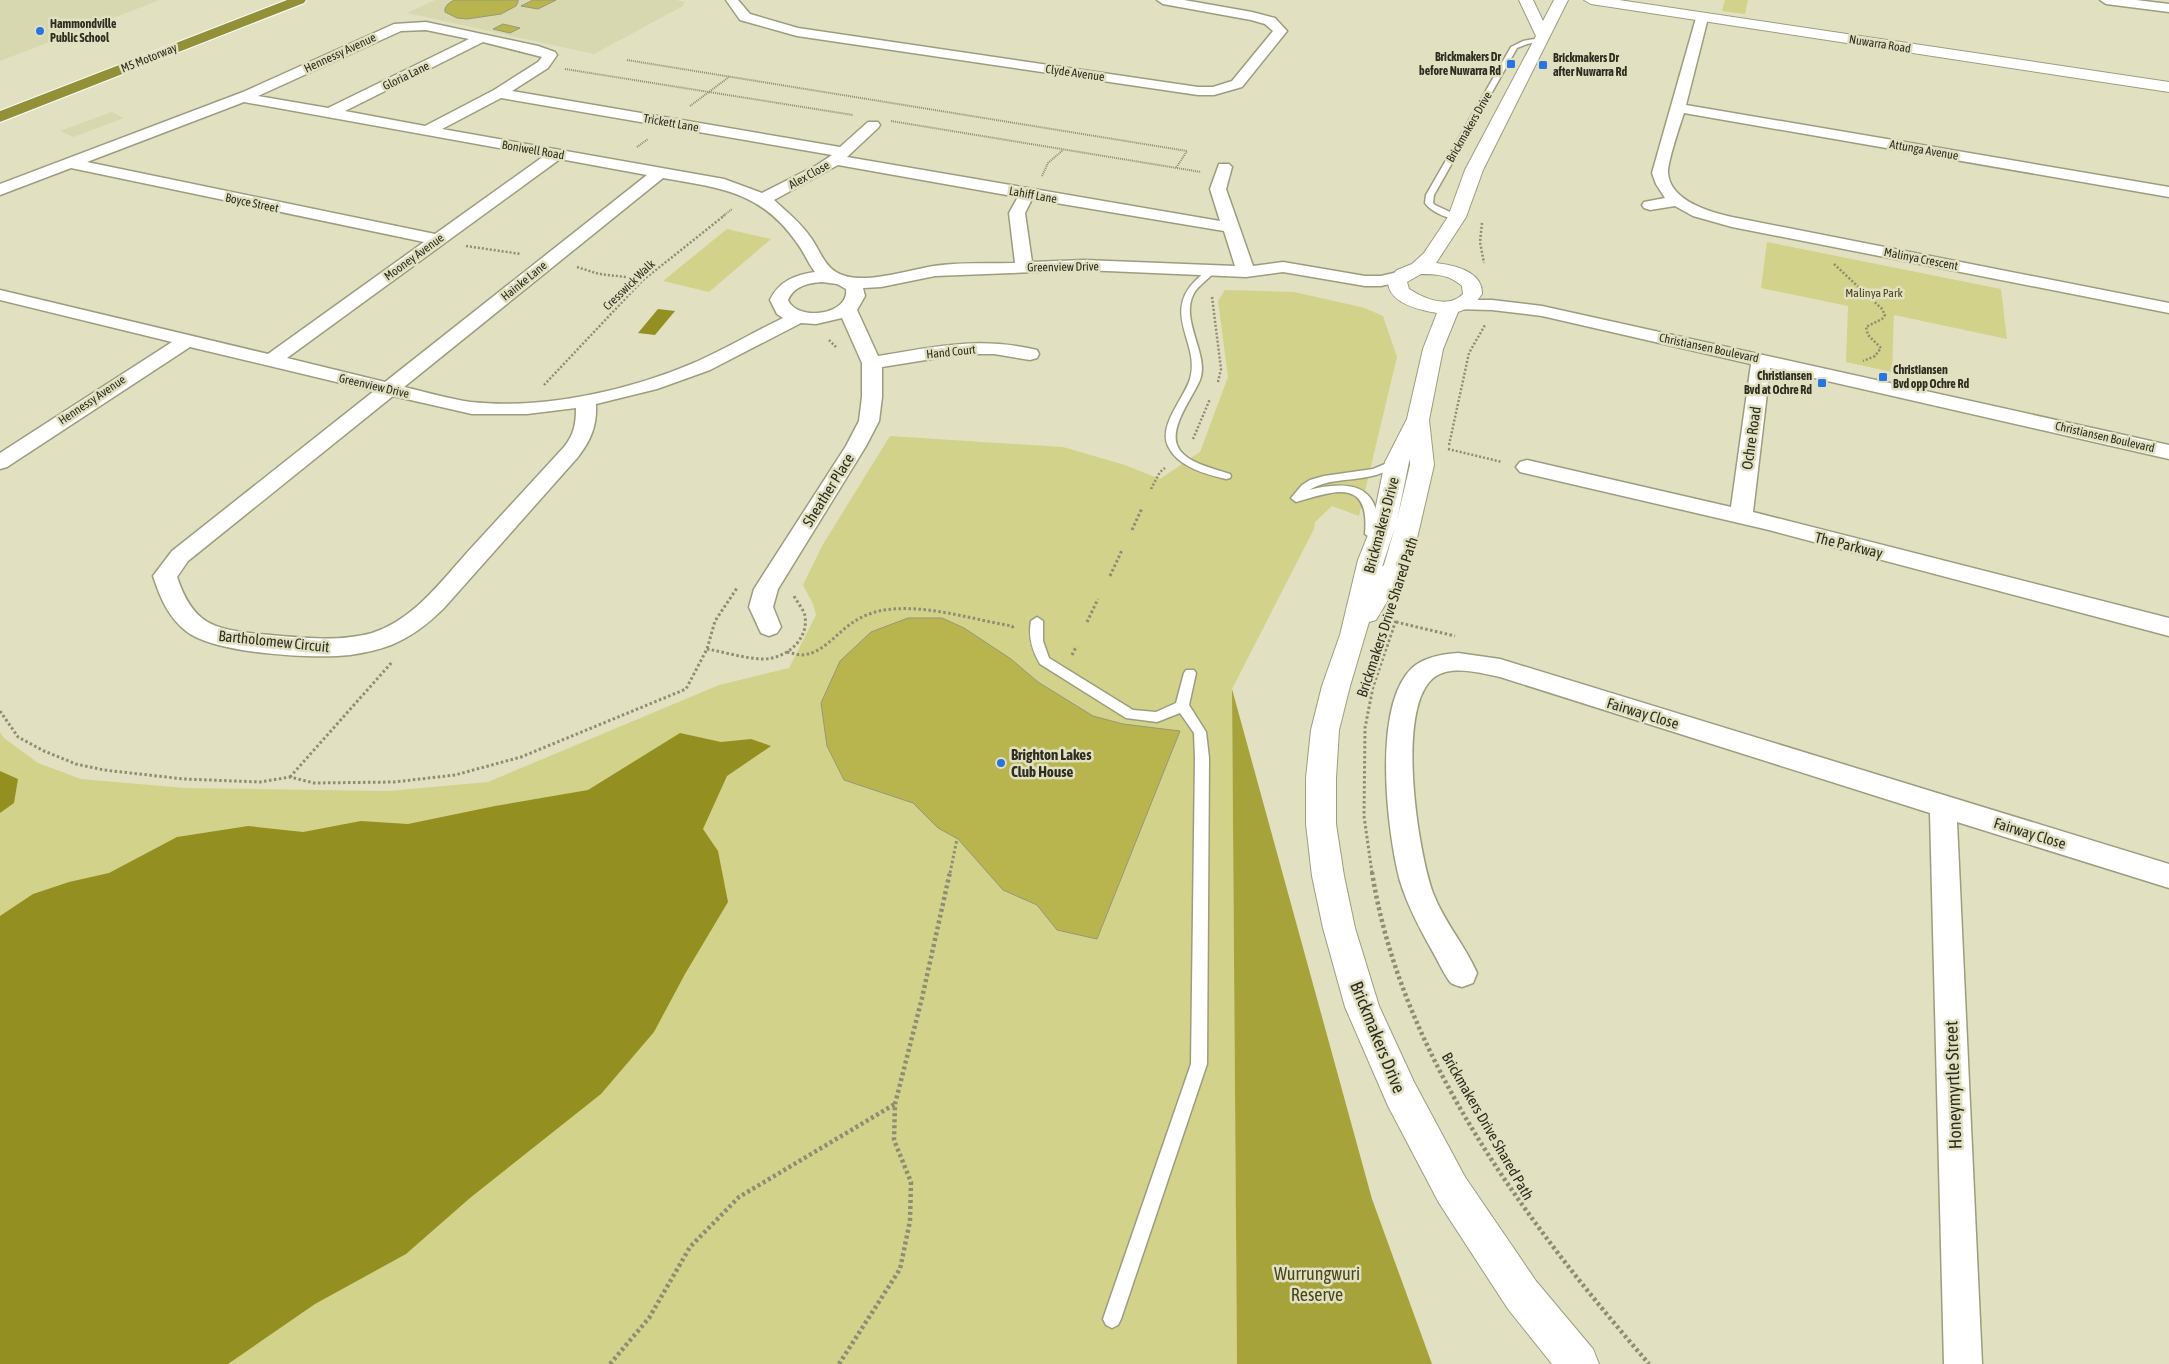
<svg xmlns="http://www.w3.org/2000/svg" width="2169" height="1364" viewBox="0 0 2169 1364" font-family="'Asap Condensed',sans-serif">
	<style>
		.built { fill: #d7d8b0 }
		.green { fill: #d2d28a }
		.forest { fill: #a6a33a }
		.water { fill: #939021 }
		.building { fill: #b8b54e; stroke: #979779 }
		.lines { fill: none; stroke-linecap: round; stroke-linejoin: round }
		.service-casing { stroke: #9c9d7e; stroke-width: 3 }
		.minor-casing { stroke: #9c9d7e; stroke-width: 3 }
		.tertiary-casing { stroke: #9c9d7e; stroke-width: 2 }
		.secondary-casing { stroke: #9c9d7e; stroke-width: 2 }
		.motorway-casing { stroke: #fff; stroke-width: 2 }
		.path-far3 { stroke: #8d8d75; stroke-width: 2; stroke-dasharray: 1 1; stroke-linecap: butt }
		.path-far2 { stroke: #8d8d75; stroke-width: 2.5; stroke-dasharray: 2 2; stroke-linecap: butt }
		.path-far1 { stroke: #8d8d75; stroke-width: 3; stroke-dasharray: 2.5 2.5; stroke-linecap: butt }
		.path { stroke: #8d8d75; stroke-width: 4.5; stroke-dasharray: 3 3; stroke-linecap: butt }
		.service { fill: #fff; fill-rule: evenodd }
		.minor { fill: #fff; fill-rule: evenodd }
		.tertiary { fill: #fff; fill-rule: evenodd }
		.secondary { fill: #fff; fill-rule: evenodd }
		.motorway { fill: #939137; fill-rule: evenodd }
		.poi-dot { fill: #2875e1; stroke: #e1e1c1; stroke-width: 2 }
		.labels { text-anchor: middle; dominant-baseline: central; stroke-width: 5; stroke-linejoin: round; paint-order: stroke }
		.far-poi-label { font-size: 12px; font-weight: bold; fill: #2d2d20; stroke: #e1e1c1; text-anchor: start }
		.far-street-label { font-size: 12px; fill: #2d2d20; stroke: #e1e1c1 }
		.far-park-label { font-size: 12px; fill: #46451b; stroke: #e1e1c1 }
		.street-label { font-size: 15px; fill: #2d2d20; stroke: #e1e1c1 }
		.poi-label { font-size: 15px; font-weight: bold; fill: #2d2d20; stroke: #e1e1c1; text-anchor: start }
		.near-street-label { font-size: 18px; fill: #2d2d20; stroke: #e1e1c1 }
		.near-park-label { font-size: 18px; fill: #46451b; stroke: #e1e1c1 }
	</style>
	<rect width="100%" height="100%" fill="#e1e1c1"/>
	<g class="built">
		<path d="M0,0H160L0,61Z"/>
		<path d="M435,0H676L685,2L683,6L594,54L407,13Z"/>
		<path d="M112,112L124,118L73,137L60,131Z"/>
	</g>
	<g class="green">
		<path d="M1725,0H1748L1745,14L1722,11Z"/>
		<path d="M727,229L771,239L709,292L663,281Z"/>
		<path d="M1767,242L2001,289L2007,339L1894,315L1892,372L1846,362L1848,306L1761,288Z"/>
		<path d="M1225,290L1294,292L1365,308L1383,316L1397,357L1359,516L1332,506L1315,522L1314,529L1232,689L1237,1364H0V732L4,738L38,763L81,779L185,788L388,791L488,782L719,685L789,668L816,615L813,604L803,585L822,546L890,436L1063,447L1125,465L1160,479L1200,452L1228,377L1218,301Z"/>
	</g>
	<path class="forest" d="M1232,689L1372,1199L1432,1364H1237Z"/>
	<g class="water">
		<path d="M658,309L675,311L655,335L638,333Z"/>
		<path d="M680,733L721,742L751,739L771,746L727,776L703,829L718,851L728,902L685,974L654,1032L601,1094L470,1198L406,1254L315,1304L228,1364H0V916L33,894L69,882L109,873L177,837L248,826L303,832L361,821L408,824L495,806L588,790Z"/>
		<path d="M0,771L18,779L14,803L0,813Z"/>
	</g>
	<g class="building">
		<path d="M454,0H518V2L516,6L501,14L467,19L457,18L445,12V8L448,4Z"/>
		<path d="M533,0H556L538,9L521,6Z"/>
		<path d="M503,24L520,28L510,33L493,29Z"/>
		<path d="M908,618H942L964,628L1011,659L1038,682L1093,716L1123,724L1180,731L1097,939L1057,930L1037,905L1003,890L958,839L938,828L913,803L844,780L827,746L821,703L840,661L871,632Z"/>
	</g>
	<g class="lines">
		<defs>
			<g id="service">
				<path d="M1540,38L1543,40L1542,41L1527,44L1517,48L1434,195L1433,203L1435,205L1461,217C1453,223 1430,211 1425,203L1426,195L1511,47L1523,41Z"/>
				<path d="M1211,268L1215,271C1209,279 1199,285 1194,293C1179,320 1210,355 1200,380C1193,397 1170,425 1177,445C1184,463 1213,468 1230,474L1231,476L1230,478L1226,479C1205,474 1178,467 1168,446C1158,425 1185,397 1190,379C1201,344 1161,314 1196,280C1201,276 1205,270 1211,268Z"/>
				<path d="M1397,459L1402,462L1401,464C1389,470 1380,475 1367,477C1347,481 1327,479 1309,490C1333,484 1368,479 1376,510C1378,518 1379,529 1375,537L1371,538L1365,534C1370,477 1334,491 1296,502L1291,498L1302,485L1310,480L1324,476L1373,469Z"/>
				<path d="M1037,617L1043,621V641L1049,658L1133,710L1156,712L1176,703L1184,673L1186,670H1194L1196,673L1189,705L1206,732L1209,758L1207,1064L1121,1319L1118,1325L1112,1328L1106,1325L1103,1319L1191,1064L1195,758L1194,733L1180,713L1157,722L1126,718L1040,664C1032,650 1028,637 1031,621Z"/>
			</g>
			<g id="minor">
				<path d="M726,0H738L750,14L798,28L1198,87H1213L1232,81L1273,31L1265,24L1251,20L1163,4L1157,0H1184L1252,12L1275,18L1287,31L1242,87L1214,95H1198L797,36L740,20Z"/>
				<path d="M2100,0H2136L2169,4V12L2106,4Z"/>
				<path d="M1702,14L1708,18L1686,105L2169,187V197L1684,113C1680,125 1667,164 1668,173C1670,201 1710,212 1732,217L2169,303V313L1732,227L1693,216L1675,206L1650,210L1644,208L1642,205L1644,202L1665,198L1656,184L1652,173L1696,18Z"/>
				<path d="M426,22L538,46L555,52L557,55L548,68L512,91L840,147L868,122H878L880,125L878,128L847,157L1220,221L1210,189L1219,164H1229L1232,167L1226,189L1253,266L1283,262L1365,276H1381L1402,271L1408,272L1411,276L1408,280L1381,286H1365L1283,272L1246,277L1084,270L935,276L881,287L863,288L865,296L857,310L878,356C935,347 979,336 1037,350L1039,354L1037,358L1030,360L994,354H963L882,367V397L879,421L866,446L778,589L773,607L781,627L777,633L769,636L761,633L749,607L754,589L846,446L859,421L862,397V363L842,318L816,324L801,323L710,370L657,389L596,404C597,426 591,440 578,457L444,608C428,624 411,637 391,645C378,650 363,653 350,655C313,659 215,654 186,631C168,617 160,597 153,576L172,551L374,391L190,347L7,467L0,469V453L172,342L0,300V290L268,354L424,242L71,168L0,195V184L243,92L394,24ZM426,30L469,39L328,108L258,96L401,31ZM483,42L542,57L538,62L494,90L425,126L345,111ZM501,98L832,155L817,165L762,193L724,179L442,129ZM244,102L544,156L435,234L87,162ZM560,159L647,175L385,382L287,358ZM838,165L1018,197L1009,213L1015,263C988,264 960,262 934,266C908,270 859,287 836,272C824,265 819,249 811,238C801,223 787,212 774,200ZM663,178C720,188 761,191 797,243C804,252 808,263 815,272C795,275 779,281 770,300L777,314L783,318C754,332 727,348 698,361C632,390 543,410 471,402C449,399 426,392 404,387ZM1032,199L1224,231L1235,266L1084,260L1032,262L1025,213ZM822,282L837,284L846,289C850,315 797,322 788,300C794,286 808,283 822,282ZM393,396L472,414H527L576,408C576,424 574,435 564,447C534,480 504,512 474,545C444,577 416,619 372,633C336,643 296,637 259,634C212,629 193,624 177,577L188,561Z"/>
				<path d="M1460,300H1492L1542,306L2169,445V459L1770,368L1753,512L2169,618V636L1769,530L1520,472L1516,467L1520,462L1527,460L1731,507L1751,364L1542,316L1492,310L1454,309L1451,305L1454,301Z"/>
				<path d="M1458,653L1500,659L2169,864V888L1957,822L1982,1364H1944L1930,813L1500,677C1481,673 1453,665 1436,676C1394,703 1418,852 1433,893C1444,922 1465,945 1477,973L1473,983L1462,987C1459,986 1454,985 1451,983C1446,978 1438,961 1434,954C1421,931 1408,907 1400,881C1387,832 1372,706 1412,668C1424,657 1443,654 1458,653Z"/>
			</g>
			<path id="tertiary" d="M1519,0H1533L1543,21L1554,0H1568L1483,170L1466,217L1436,263C1453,265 1483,271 1482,294L1473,306L1458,312L1443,349L1429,420L1434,465L1418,534L1409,565L1376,620L1369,622L1350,686L1339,730L1336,778V824L1344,876L1355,928L1379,1006L1414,1082L1465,1177L1536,1281L1593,1349L1599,1364H1552L1508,1309L1439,1203L1388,1106L1345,1007L1323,928L1312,876L1306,824V778L1311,730L1322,686L1340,635L1358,560L1372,525L1385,462L1407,419L1423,349L1437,313C1419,310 1387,303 1388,280L1397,270L1412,264L1424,253L1448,217L1465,170L1536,36ZM1421,274C1437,274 1450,275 1462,286L1463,294C1448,309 1425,299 1409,289L1407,282ZM1410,459V465L1397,520L1409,462ZM1395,527L1384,565L1382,567Z"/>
			<path id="secondary" d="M1584,0H1619L2169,82V92L1591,4Z"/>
			<path id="motorway" d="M287,0H306L304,3L0,122V111Z"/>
		</defs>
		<use href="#service" class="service-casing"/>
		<use href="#minor" class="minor-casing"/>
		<use href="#tertiary" class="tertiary-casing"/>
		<use href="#secondary" class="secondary-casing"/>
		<use href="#motorway" class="motorway-casing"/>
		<g class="path-far3">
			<path d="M627,60L1187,151L1176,168"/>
			<path d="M565,69L853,115"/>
			<path d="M690,106L729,77"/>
			<path d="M891,121L1201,172"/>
			<path d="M637,147L648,139"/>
			<path d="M1042,176L1048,163L1063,150"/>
			<path d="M723,216L732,209"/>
		</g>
		<g class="path-far2">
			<path d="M1482,223L1480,242L1484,263"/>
			<path d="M466,246L521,254"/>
			<path d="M1834,264L1882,309L1885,315L1882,319L1866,327L1868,335L1881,348L1875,356L1863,361"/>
			<path d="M577,267L599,274L644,279"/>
			<path d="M1212,297L1221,369L1218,382"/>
			<path d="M829,340L836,347"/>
			<path d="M544,385L642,281L725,215"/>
			<path d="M1193,439L1210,399"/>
			<path d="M1449,445L1469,353L1485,325"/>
			<path d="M1448,449L1502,462"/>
			<path d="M1151,489L1160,472L1165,468"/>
		</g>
		<g class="path-far1">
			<path d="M1132,530L1142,508"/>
			<path d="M1110,576L1122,550"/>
			<path d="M1087,622L1098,599"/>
			<path d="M1396,622L1455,636"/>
			<path d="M707,649C724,652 743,658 761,659C784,660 809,641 805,616C804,610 797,602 794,596"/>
			<path d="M787,652C792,653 797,655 802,655C822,654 837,633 852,623C862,616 873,612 884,610C927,604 970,619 1012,626L1014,629"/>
			<path d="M1072,655L1076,647"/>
			<path d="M0,711L18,737L44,751L76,764L104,770L184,779L260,782L290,777L314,783L394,782L455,775L521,757L686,689L707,649L715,621L737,588"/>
			<path d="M290,777L393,661"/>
			<path d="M950,873L957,839"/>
			<path d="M1372,873L1364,816L1365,728L1373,687L1396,620"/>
		</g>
		<g class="path">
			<path d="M1372,872C1401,1058 1529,1225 1649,1364"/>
			<path d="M610,1364L649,1318L690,1247L739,1197L895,1104"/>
			<path d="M839,1364L900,1269L910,1221L911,1182L894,1140L895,1104L922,998L950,872"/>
		</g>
		<use href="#service" class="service"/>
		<use href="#minor" class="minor"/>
		<use href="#tertiary" class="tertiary"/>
		<use href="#secondary" class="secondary"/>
		<use href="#motorway" class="motorway"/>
	</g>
	<g class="poi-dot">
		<circle cx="40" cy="31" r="5"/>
		<rect x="1506" y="59" width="10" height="10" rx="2.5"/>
		<rect x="1538" y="60" width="10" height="10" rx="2.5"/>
		<rect x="1878" y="372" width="10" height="10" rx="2.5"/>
		<rect x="1817" y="378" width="10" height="10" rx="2.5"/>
		<circle cx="1001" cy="763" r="5"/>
	</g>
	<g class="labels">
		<g class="far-poi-label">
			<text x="50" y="24">Hammondville<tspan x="50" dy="14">Public School</tspan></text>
			<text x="1501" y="57" text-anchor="end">Brickmakers Dr<tspan x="1501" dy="14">before Nuwarra Rd</tspan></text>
			<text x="1553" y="58">Brickmakers Dr<tspan x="1553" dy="14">after Nuwarra Rd</tspan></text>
			<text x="1893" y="370">Christiansen<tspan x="1893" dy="14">Bvd opp Ochre Rd</tspan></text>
			<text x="1812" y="376" text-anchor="end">Christiansen<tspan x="1812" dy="14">Bvd at Ochre Rd</tspan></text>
		</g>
		<g class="far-street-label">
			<text transform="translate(1880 44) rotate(9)">Nuwarra Road</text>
			<text transform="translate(340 53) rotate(-25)">Hennessy Avenue</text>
			<text transform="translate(149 58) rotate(-22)">M5 Motorway</text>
			<text transform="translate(1075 73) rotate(8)">Clyde Avenue</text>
			<text transform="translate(406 76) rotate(-26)">Gloria Lane</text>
			<text transform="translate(671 123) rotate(10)">Trickett Lane</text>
			<text transform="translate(1469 127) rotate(-60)">Brickmakers Drive</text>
			<text transform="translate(533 150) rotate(10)">Boniwell Road</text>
			<text transform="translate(1924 150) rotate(10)">Attunga Avenue</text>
			<text transform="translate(809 175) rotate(-29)">Alex Close</text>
			<text transform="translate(1033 195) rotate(10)">Lahiff Lane</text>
			<text transform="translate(252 203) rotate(12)">Boyce Street</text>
			<text transform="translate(414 257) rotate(-36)">Mooney Avenue</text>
			<text transform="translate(1921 259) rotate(11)">Malinya Crescent</text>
			<text transform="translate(1063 267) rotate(-1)">Greenview Drive</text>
			<text transform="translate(524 281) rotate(-39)">Hainke Lane</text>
			<text transform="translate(629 285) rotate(-44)">Cresswick Walk</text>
			<text transform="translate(1709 348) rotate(12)">Christiansen Boulevard</text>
			<text transform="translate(951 352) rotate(-6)">Hand Court</text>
			<text transform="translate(374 386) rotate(13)">Greenview Drive</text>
			<text transform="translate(92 400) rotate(-34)">Hennessy Avenue</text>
			<text transform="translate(2105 437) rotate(13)">Christiansen Boulevard</text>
		</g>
		<g class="far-park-label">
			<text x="1874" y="293">Malinya Park</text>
		</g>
		<g class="street-label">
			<text transform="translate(1751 438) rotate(-82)">Ochre Road</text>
			<text transform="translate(828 490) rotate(-58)">Sheather Place</text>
			<text transform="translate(1381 525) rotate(-75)">Brickmakers Drive</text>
			<text transform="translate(1849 545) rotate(14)">The Parkway</text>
			<text transform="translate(1387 617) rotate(-72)">Brickmakers Drive Shared Path</text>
			<text transform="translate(274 641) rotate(6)">Bartholomew Circuit</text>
			<text transform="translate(1643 713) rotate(17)">Fairway Close</text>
			<text transform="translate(2030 833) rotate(17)">Fairway Close</text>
			<text transform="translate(1488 1126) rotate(60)">Brickmakers Drive Shared Path</text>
		</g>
		<g class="poi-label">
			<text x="1011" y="754">Brighton Lakes<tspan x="1011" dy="17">Club House</tspan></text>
		</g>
		<g class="near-street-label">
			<text transform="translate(1378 1037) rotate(68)">Brickmakers Drive</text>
			<text transform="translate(1953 1085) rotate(-92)">Honeymyrtle Street</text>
		</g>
		<g class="near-park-label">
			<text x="1317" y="1273">Wurrungwuri<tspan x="1317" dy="21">Reserve</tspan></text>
		</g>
	</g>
</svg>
